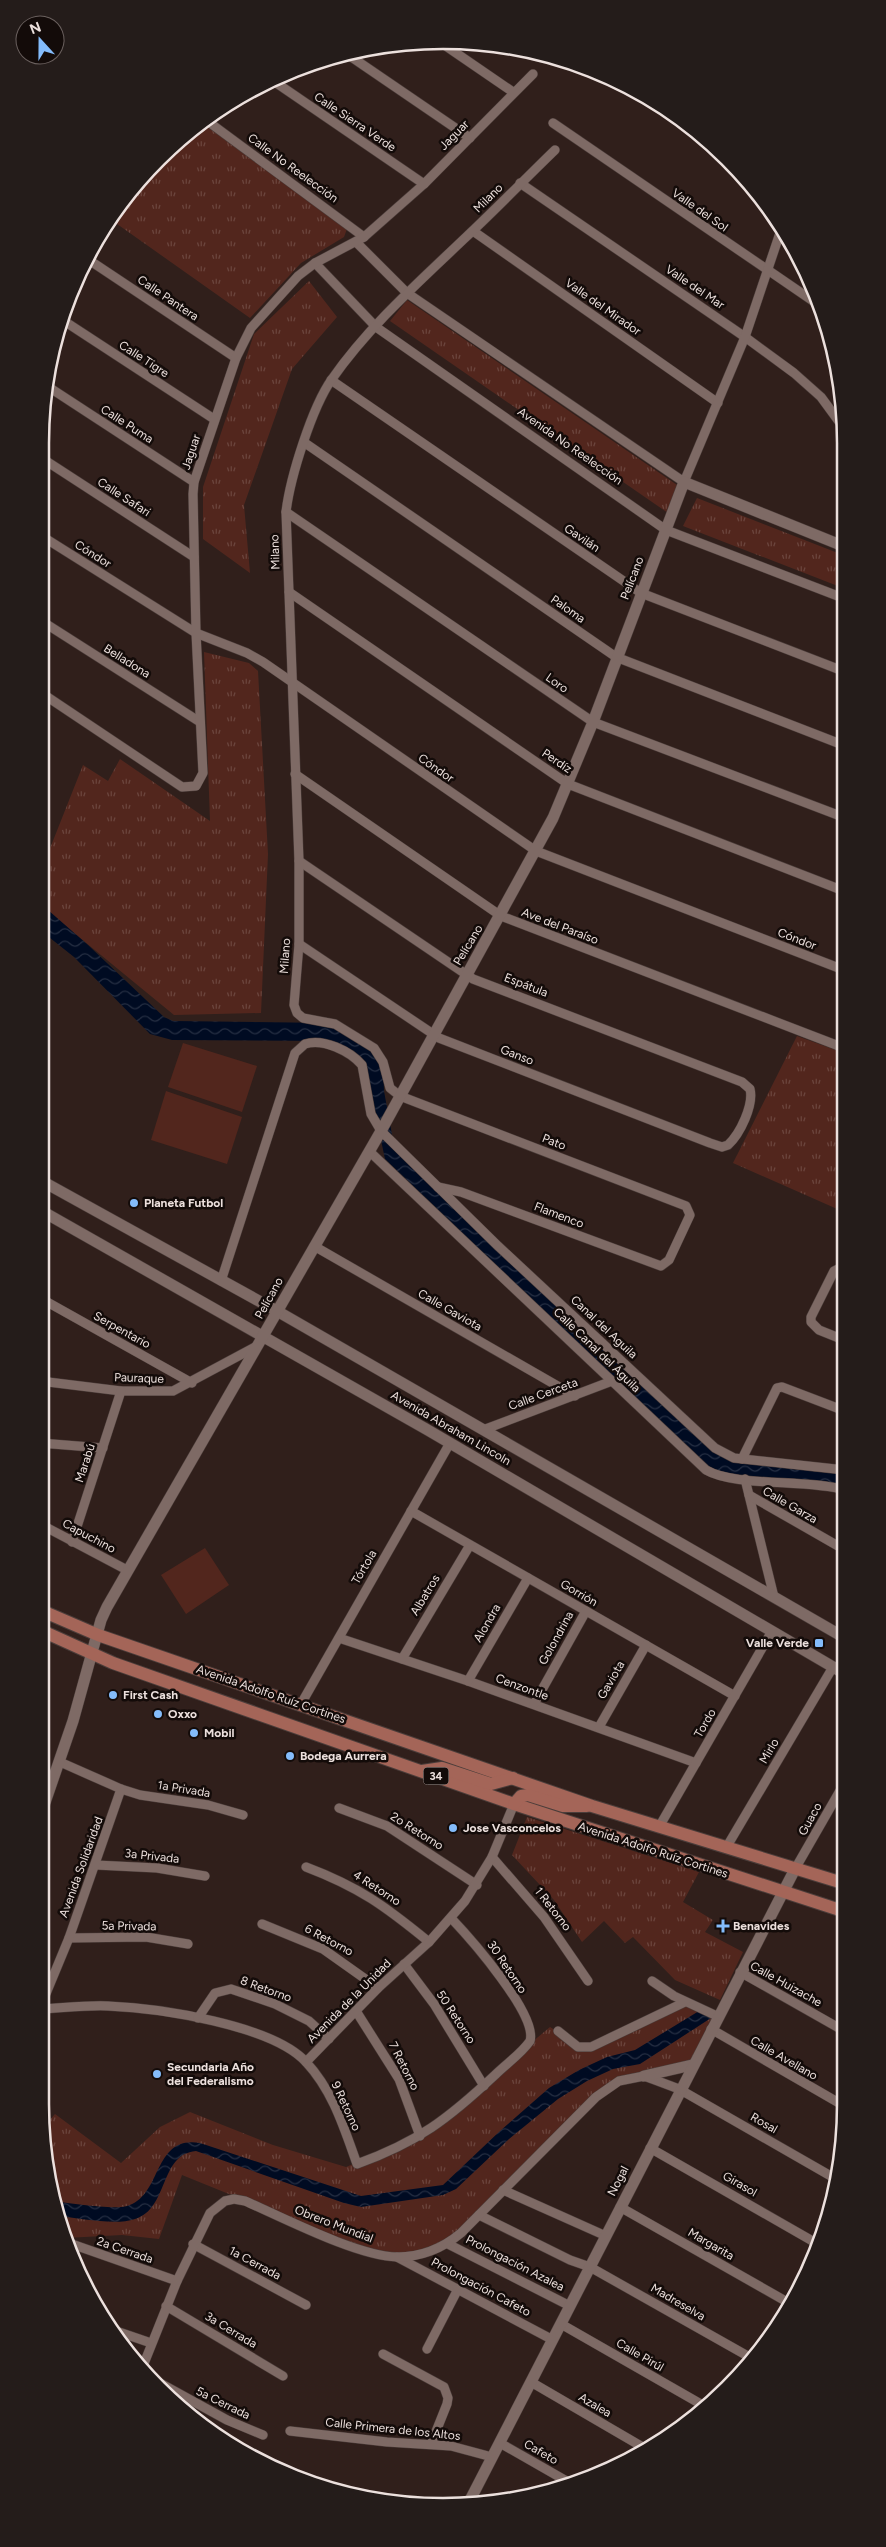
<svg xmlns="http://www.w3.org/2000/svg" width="886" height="2547" viewBox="0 0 886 2547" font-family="Figtree,sans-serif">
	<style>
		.grass { fill: url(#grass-tufts) }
		.garden { fill: #52261d }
		.water { fill: url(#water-waves) }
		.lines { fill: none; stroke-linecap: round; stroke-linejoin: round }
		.street-casing { stroke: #4b3d3a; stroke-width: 10 }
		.secondary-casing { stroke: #4b3d3a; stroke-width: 12 }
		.primary-casing { stroke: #4b3d3a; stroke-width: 14 }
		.street { stroke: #7e6a65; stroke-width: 9 }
		.secondary { stroke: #7e6a65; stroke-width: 11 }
		.primary { stroke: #a46558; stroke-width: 12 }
		.poi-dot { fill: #84bcfb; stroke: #130b09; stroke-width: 2 }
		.labels { text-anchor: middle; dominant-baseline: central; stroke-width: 5; stroke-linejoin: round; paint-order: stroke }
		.shield { fill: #130b09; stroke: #aba09d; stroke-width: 1 }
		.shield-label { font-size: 11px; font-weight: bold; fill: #ece0dd }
		.street-label { font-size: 12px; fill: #ece0dd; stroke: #130b09 }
		.poi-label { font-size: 12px; font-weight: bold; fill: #ece0dd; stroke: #130b09; text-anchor: start }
		.rim { fill: none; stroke: #ece0dd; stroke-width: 2.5 }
	</style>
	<defs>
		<pattern id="grass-tufts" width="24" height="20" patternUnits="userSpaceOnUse" patternTransform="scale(1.25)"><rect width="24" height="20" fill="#52261d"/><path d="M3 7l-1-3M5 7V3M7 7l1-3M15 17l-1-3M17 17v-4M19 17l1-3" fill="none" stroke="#6b453d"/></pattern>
		<pattern id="water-waves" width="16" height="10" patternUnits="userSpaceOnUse" patternTransform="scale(1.25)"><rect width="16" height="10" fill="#000b22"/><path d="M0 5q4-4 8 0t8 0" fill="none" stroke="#252e42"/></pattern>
	</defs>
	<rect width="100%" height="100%" fill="#301f1b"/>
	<g class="grass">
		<path d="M202,122L348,226L344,237L301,263L250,318L110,219C133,182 166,148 202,122Z"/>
		<path d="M309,281L337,317L292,369L244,505L250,573L203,539V487L254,334Z"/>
		<path d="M407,300L680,487L668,513L390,321Z"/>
		<path d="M697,498L843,555V588L683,526Z"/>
		<path d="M204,652L249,663L258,671L268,854L261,1013L174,1015L40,905V858L45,861L83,765L108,781L120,759L210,821Z"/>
		<path d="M797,1036L844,1053V1212L733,1163Z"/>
		<path d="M527,1817L699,1872L683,1902L713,1920L705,1932L743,1952L720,2000L675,1980L633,1937L625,1943L604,1921L582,1942L554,1900L512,1855Z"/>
		<path d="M685,2002L717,2016L692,2065L619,2081L461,2233L414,2255L369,2251L182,2175L159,2239L122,2235L65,2238L48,2182L42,2129L55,2114L121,2163L160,2127L190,2112L273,2145L346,2167L420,2136L550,2027L584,2048Z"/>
	</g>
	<g class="garden">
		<path d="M183,1043L257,1066L242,1112L168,1087Z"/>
		<path d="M166,1091L242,1117L227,1164L151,1140Z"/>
		<path d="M205,1548L229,1585L186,1614L161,1575Z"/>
	</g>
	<g class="water">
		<path d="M40,903L88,945L164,1017L173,1021L332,1023L374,1048L383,1062L384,1091L395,1151L497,1248L724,1454L845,1470V1490L713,1474L385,1159L365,1065L329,1041L172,1040L150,1034L74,957L40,930Z"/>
		<path d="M699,2011L711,2018L640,2064L613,2069L587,2081L558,2099L509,2139L456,2189L443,2195L361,2207L344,2203L196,2151C159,2154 169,2209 135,2219C115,2226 80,2218 58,2216L53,2201C70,2203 114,2210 127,2206C163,2196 152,2135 200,2143L361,2196L443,2185L500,2131L549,2088L579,2070L607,2057L635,2050Z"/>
	</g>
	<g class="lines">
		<defs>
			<g id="street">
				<path d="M440,42L513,92"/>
				<path d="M347,54L470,138"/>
				<path d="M272,80L424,184"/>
				<path d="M639,92L658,105"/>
				<path d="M206,120L364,237"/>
				<path d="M553,123L816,303"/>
				<path d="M520,183L745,337L794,373L821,397L843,427"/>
				<path d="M473,231L718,403"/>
				<path d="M356,242L407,293L684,482L745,337L781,230"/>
				<path d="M86,258L236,358"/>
				<path d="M315,263L376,327L666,530L843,598"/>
				<path d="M61,319L214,419"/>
				<path d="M331,380L641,593L843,671"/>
				<path d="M47,386L194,482"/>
				<path d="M305,443L616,657L843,745"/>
				<path d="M40,457L194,557"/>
				<path d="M286,512L593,722L843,817"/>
				<path d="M40,535L196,633L247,653L263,662L536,851L844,970"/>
				<path d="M289,592L568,784L844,891"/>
				<path d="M40,620L200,722"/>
				<path d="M40,692L182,787L196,786L203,773L196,633L193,494L194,482L236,358L251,328L298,276L315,263L364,237L424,184L533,74"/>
				<path d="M295,774L501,916L844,1048"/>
				<path d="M299,944L439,1038L710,1143L722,1147L728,1145C740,1134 754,1105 750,1089L742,1082L473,979L299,861"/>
				<path d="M369,1151L706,1470C735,1487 807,1479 845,1490"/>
				<path d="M438,1187L461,1192L661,1266L669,1260L690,1215L686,1206L400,1096L390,1088L383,1062L374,1048L335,1024L303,1018L297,1013L294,1005L299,944V861L286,512C290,478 312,407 332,379C369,326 419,282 465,238C496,209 525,179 555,150"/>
				<path d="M314,1246L575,1396"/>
				<path d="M844,1266L834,1271L811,1317V1322L819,1330L844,1340"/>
				<path d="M221,1281L295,1053L305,1044C323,1038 350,1051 362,1065L371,1114L381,1131L497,1245L715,1448L734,1458L845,1470"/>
				<path d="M40,1298L192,1383"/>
				<path d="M40,1381L121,1391H173L257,1346"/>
				<path d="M483,1430L612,1381"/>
				<path d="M40,1443L103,1448"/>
				<path d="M742,1459L777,1388L782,1387L845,1411"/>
				<path d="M745,1479L774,1597"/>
				<path d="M749,1495L845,1550"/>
				<path d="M411,1511L735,1696"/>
				<path d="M40,1524L127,1570"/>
				<path d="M72,1542L121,1391"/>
				<path d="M339,1638L468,1681L696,1763"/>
				<path d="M402,1659L470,1545"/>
				<path d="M468,1681L528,1578"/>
				<path d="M301,1704L450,1443"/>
				<path d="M534,1704L586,1611"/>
				<path d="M599,1727L646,1645"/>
				<path d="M60,1762L121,1789L140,1795L208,1805L243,1815"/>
				<path d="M339,1808L387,1826L477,1885"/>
				<path d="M659,1827L772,1631"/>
				<path d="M726,1848L833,1667"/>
				<path d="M492,1857L544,1917L588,1981"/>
				<path d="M96,1865L157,1868L205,1876"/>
				<path d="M306,1867C359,1887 385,1906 429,1942"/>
				<path d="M795,1869L845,1782"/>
				<path d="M262,1924L323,1949L378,1988"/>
				<path d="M69,1938L146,1937L188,1944"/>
				<path d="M404,1964L434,2004L484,2086"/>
				<path d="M740,1972L846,2032"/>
				<path d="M652,1981L674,1996L717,2016"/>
				<path d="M40,2008L69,1938L121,1789"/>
				<path d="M40,2009C63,2008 86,2005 108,2006C159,2008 272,2025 306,2062C333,2091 344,2128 357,2164C418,2142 448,2119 495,2075C506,2064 521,2054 530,2041C538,2015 470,1938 451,1918"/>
				<path d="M356,2011L399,2079L420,2136"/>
				<path d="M198,2018L215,1993L231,1989L275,2004L309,2021L329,2039"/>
				<path d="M711,2029L846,2107"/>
				<path d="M558,2031L578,2047H591L685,2002"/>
				<path d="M306,2062L378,1988L429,1942L465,1901L492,1857L514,1804"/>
				<path d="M650,2148L816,2243"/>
				<path d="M503,2190L606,2236"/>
				<path d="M620,2207L789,2303"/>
				<path d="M479,2215L570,2260L590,2267L753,2359"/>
				<path d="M66,2242L177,2281"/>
				<path d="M193,2244L306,2305"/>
				<path d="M448,2244L570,2306"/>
				<path d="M397,2257L553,2340"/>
				<path d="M166,2306L283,2376"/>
				<path d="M561,2324L706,2407"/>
				<path d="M116,2331L151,2343"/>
				<path d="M427,2349L458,2289"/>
				<path d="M383,2354L444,2387L448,2398L447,2404L431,2444"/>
				<path d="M141,2371L177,2281L210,2213L225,2201L234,2199L245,2201C284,2218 357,2256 397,2257C421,2257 443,2248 461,2233L596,2097L619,2081L644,2076L655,2080L679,2089L836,2179"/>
				<path d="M147,2376L227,2420L263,2435"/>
				<path d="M531,2382L646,2449"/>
				<path d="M290,2431L387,2442L451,2446L492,2457"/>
				<path d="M500,2443L570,2483"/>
			</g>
			<g id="secondary">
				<path d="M40,1180L277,1311L845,1638"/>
				<path d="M40,1210L426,1429L845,1674"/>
				<path d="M40,1817L73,1721L101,1620L107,1607L381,1131L553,818L593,722L684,482L843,546"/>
				<path d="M644,2076L692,2065"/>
				<path d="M467,2506L795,1869"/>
			</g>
			<g id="primary">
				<path d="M40,1610L98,1635L592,1806L846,1884"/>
				<path d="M40,1630L113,1663L514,1804L846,1912"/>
				<path d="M422,1771L442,1768L491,1784L513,1778"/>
				<path d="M514,1804L521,1796L528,1795L563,1806H587"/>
			</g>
		</defs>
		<use href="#street" class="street-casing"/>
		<use href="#secondary" class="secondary-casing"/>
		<use href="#primary" class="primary-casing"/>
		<use href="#street" class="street"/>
		<use href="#secondary" class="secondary"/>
		<use href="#primary" class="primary"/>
	</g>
	<g class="poi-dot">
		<circle cx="134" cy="1203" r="5"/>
		<rect x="814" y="1638" width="10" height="10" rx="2.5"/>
		<circle cx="113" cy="1695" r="5"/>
		<circle cx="158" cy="1714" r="5"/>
		<circle cx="194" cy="1733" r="5"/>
		<circle cx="290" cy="1756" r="5"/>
		<circle cx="453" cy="1828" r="5"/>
		<path d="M720.5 1918.5h5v5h5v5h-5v5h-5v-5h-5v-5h5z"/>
		<circle cx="157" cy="2074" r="5"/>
	</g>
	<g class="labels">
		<rect class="shield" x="423.5" y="1767.5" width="25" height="17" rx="4"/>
		<g class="shield-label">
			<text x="436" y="1776">34</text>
		</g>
		<g class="street-label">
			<text transform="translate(355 122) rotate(34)">Calle Sierra Verde</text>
			<text transform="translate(454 135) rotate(-46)">Jaguar</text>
			<text transform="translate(293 168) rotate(36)">Calle No Reelección</text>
			<text transform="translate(488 198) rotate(-45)">Milano</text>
			<text transform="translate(700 210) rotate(35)">Valle del Sol</text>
			<text transform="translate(695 287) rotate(34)">Valle del Mar</text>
			<text transform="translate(168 298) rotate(34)">Calle Pantera</text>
			<text transform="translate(603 307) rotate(35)">Valle del Mirador</text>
			<text transform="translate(144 359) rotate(33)">Calle Tigre</text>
			<text transform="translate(127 424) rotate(33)">Calle Puma</text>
			<text transform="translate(570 446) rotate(35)">Avenida No Reelección</text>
			<text transform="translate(191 452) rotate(-72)">Jaguar</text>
			<text transform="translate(124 497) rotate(33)">Calle Safari</text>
			<text transform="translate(582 538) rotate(34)">Gavilán</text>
			<text transform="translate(275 552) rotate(-92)">Milano</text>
			<text transform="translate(93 554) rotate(32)">Cóndor</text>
			<text transform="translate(632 578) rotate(-69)">Pelícano</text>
			<text transform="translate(568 609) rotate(35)">Paloma</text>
			<text transform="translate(127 661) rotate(32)">Belladona</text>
			<text transform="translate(557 683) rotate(35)">Loro</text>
			<text transform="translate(557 761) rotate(34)">Perdíz</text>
			<text transform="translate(436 768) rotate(35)">Cóndor</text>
			<text transform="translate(560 926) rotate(21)">Ave del Paraíso</text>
			<text transform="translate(797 939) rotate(21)">Cóndor</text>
			<text transform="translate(468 945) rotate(-59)">Pelícano</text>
			<text transform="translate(285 956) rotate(-86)">Milano</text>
			<text transform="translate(526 985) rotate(21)">Espátula</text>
			<text transform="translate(517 1055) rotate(21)">Ganso</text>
			<text transform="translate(554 1142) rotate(21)">Pato</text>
			<text transform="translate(559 1215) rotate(21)">Flamenco</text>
			<text transform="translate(269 1298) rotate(-61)">Pelícano</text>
			<text transform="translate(450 1310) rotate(30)">Calle Gaviota</text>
			<text transform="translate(604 1327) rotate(43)">Canal del Aguila</text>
			<text transform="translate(122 1330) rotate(29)">Serpentario</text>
			<text transform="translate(597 1350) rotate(44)">Calle Canal del Águila</text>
			<text transform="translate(139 1378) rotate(2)">Pauraque</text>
			<text transform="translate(543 1394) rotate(-20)">Calle Cerceta</text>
			<text transform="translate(451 1428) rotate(30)">Avenida Abraham Lincoln</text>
			<text transform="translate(85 1463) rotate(-72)">Marabú</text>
			<text transform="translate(790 1505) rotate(30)">Calle Garza</text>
			<text transform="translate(89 1536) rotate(28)">Capuchino</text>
			<text transform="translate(364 1567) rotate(-60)">Tórtola</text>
			<text transform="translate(579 1593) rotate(30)">Gorrión</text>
			<text transform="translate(425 1595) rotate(-59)">Albatros</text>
			<text transform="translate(487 1623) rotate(-60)">Alondra</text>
			<text transform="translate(556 1638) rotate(-61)">Golondrina</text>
			<text transform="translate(611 1680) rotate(-60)">Gaviota</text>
			<text transform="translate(522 1687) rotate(20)">Cenzontle</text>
			<text transform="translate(271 1694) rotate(19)">Avenida Adolfo Ruíz Cortines</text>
			<text transform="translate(705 1723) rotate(-60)">Tordo</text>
			<text transform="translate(769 1751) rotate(-60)">Mirlo</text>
			<text transform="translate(184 1789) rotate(9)">1a Privada</text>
			<text transform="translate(810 1819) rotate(-61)">Guaco</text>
			<text transform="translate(417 1831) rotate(32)">2o Retorno</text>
			<text transform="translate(653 1850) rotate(18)">Avenida Adolfo Ruíz Cortines</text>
			<text transform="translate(152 1856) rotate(6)">3a Privada</text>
			<text transform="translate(81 1867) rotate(-70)">Avenida Solidaridad</text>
			<text transform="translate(377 1888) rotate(33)">4 Retorno</text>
			<text transform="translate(553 1909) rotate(52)">1 Retorno</text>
			<text transform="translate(129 1926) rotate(1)">5a Privada</text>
			<text transform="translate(329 1940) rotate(28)">6 Retorno</text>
			<text transform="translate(507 1967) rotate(56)">30 Retorno</text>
			<text transform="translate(786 1984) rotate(29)">Calle Huizache</text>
			<text transform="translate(266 1989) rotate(20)">8 Retorno</text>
			<text transform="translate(349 2001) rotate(-45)">Avenida de la Unidad</text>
			<text transform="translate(456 2017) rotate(57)">50 Retorno</text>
			<text transform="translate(784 2058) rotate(30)">Calle Avellano</text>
			<text transform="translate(404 2066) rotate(63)">7 Retorno</text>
			<text transform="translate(346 2106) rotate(65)">9 Retorno</text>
			<text transform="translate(764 2123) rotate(30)">Rosal</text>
			<text transform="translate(618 2181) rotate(-63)">Nogal</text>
			<text transform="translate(740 2184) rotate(30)">Girasol</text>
			<text transform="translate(334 2224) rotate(21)">Obrero Mundial</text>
			<text transform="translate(711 2244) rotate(30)">Margarita</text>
			<text transform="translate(125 2250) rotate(19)">2a Cerrada</text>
			<text transform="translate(255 2263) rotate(28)">1a Cerrada</text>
			<text transform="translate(515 2263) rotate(27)">Prolongación Azalea</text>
			<text transform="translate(481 2287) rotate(28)">Prolongación Cafeto</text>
			<text transform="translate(678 2302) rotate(30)">Madreselva</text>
			<text transform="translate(231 2330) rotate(31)">3a Cerrada</text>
			<text transform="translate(640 2355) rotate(30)">Calle Pirúl</text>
			<text transform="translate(223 2403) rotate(26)">5a Cerrada</text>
			<text transform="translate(595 2405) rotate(30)">Azalea</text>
			<text transform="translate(393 2429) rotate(6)">Calle Primera de los Altos</text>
			<text transform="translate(541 2452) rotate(30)">Cafeto</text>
		</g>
		<g class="poi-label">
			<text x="144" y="1203">Planeta Futbol</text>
			<text x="809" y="1643" text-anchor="end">Valle Verde</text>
			<text x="123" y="1695">First Cash</text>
			<text x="168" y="1714">Oxxo</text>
			<text x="204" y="1733">Mobil</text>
			<text x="300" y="1756">Bodega Aurrera</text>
			<text x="463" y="1828">Jose Vasconcelos</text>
			<text x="733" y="1926">Benavides</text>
			<text x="167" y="2067">Secundaria Año<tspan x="167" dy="14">del Federalismo</tspan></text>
		</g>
	</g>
	<path d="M0 0H886V2547H0ZM443 49H443A394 394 0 0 1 837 443V2104A394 394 0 0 1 443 2498H443A394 394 0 0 1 49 2104V443A394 394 0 0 1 443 49Z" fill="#241c1a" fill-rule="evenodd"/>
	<path class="rim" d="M443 49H443A394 394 0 0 1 837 443V2104A394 394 0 0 1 443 2498H443A394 394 0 0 1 49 2104V443A394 394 0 0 1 443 49Z"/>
	<g transform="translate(40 40) rotate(339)"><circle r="24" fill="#130b09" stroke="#6a605e"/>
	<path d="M0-4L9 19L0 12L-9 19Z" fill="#84bcfb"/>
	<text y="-8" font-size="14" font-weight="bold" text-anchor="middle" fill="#ece0dd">N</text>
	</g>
</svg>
